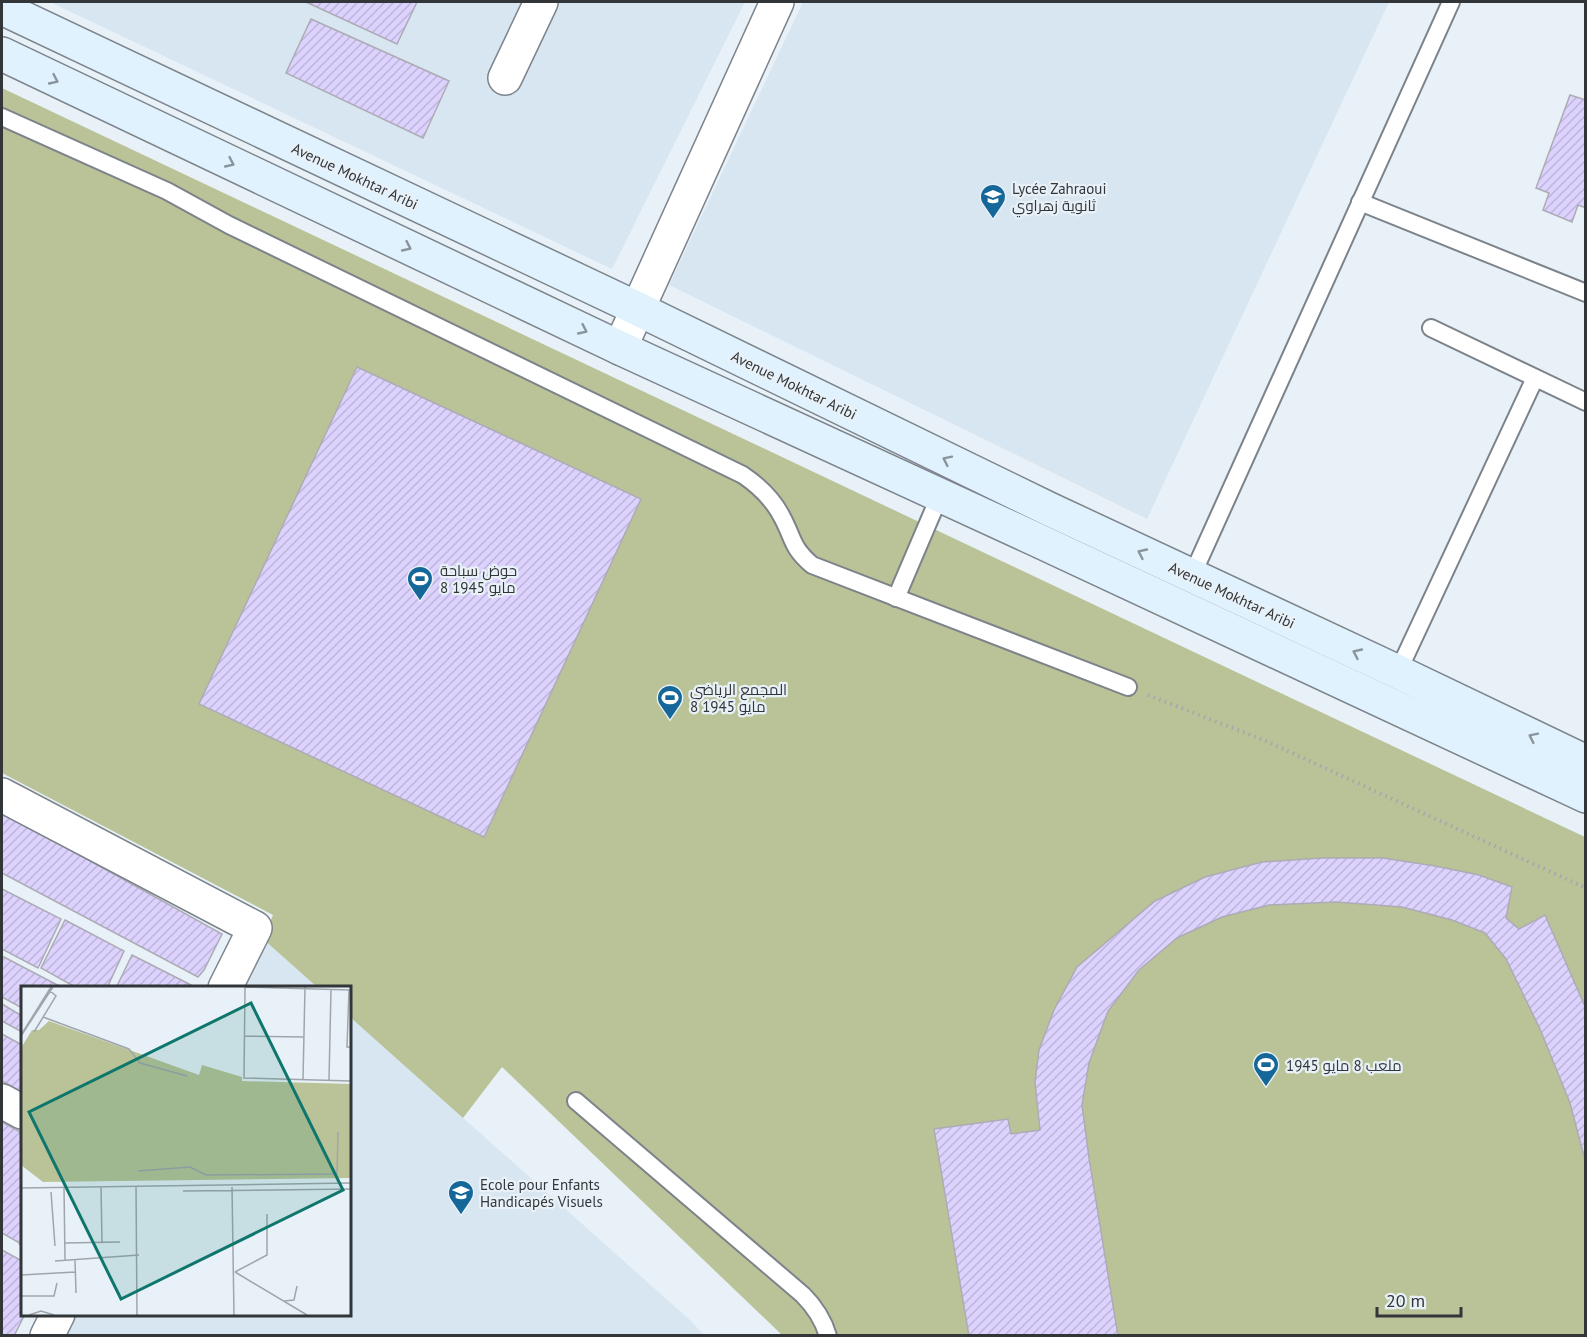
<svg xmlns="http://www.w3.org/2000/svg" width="1587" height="1337" viewBox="0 0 1587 1337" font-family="'PT Sans',Cairo,sans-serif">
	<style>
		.built { fill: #d8e6f2 }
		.park { fill: #bac397 }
		.building { fill: url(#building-hatch); stroke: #adabb5; stroke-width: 1.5 }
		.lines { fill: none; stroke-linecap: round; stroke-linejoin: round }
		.service-casing { stroke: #7c838a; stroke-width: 20 }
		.minor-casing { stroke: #7c838a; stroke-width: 36 }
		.secondary-casing { stroke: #7c838a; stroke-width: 36 }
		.path { stroke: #a1a8ad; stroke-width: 4; stroke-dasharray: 1.5 4.5; stroke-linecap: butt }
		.service { stroke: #fff; stroke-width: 16 }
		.minor { stroke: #fff; stroke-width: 33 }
		.secondary { stroke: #e0f2fe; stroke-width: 33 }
		.oneway { stroke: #89949b }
		.labels { text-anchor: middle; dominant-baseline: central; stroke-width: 4.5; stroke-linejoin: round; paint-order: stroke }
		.street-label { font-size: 15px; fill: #323638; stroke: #e8f1f8 }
		.poi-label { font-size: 15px; fill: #323638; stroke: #e8f1f8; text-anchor: start }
		.inset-road { fill: none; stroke: #9fa6ab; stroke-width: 1.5 }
		.view { fill: #0f766e; fill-opacity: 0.15; stroke: #0f766e; stroke-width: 3 }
		.inset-edge { fill: none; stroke: #323638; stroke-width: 3 }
	</style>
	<defs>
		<pattern id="building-hatch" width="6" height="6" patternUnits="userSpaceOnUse" patternTransform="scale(1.5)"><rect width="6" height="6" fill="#dcd2fd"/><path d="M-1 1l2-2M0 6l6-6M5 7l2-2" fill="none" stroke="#bdb5da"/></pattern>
	</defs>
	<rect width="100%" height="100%" fill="#e8f1f8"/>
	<g class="built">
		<path d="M50,2H745L612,269Z"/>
		<path d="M803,2H1389L1147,519L669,285Z"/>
		<path d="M263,939L317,987L238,988Z"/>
		<path d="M350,1017L691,1321L704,1335L59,1336L70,1315L350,1314Z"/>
	</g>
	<path class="park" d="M2,88L1585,837V1335H782L502,1067L463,1118L350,1017V988L317,987L263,939L273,915L2,773Z"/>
	<g class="building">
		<path d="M306,2H417L397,44Z"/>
		<path d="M311,19L449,81L423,138L286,73Z"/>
		<path d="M1570,95L1586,100V208L1578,205L1572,222L1543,210L1549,193L1536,188Z"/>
		<path d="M357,367L641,499L484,837L199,704Z"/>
		<path d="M2,812L222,934L204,970L198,977L2,873Z"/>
		<path d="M1323,858H1383L1435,866L1479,875L1512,887L1506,918L1519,929L1545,915L1586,1009V1164L1570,1103L1540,1029L1506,959L1485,933L1452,920L1402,907L1336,902L1269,905L1222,917L1177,938L1139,970L1108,1011L1089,1063L1082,1105L1089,1158L1118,1336H969L934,1129L1008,1119L1011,1134L1040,1130L1035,1082L1039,1050L1054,1010L1077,967L1155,901L1205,877L1262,862Z"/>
		<path d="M2,889L61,919L38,968L2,949Z"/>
		<path d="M65,920L124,951L107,988H77L41,968Z"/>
		<path d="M132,955L191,985L190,988H116Z"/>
		<path d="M2,956L63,988H22V1008L2,997Z"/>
		<path d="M2,1004L22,1016V1032L2,1021Z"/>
		<path d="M2,1034L22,1045V1092L2,1081Z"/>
		<path d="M2,1122L22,1133V1247L18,1242L2,1233Z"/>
		<path d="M2,1250L22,1261V1314H25L14,1336H2Z"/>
	</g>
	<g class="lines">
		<defs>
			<g id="service">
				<path d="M2,117L167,191L229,225L743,475C759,486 773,499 782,517C794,539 791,547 812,565L1128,687"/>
				<path d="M1360,202L1586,293"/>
				<path d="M1431,328L1586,402"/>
				<path d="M1190,580L1451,2"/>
				<path d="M896,598L940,495"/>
				<path d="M1396,676L1535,378"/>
				<path d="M576,1101L803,1295C815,1307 823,1319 828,1336"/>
			</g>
			<g id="minor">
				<path d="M505,78L541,2"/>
				<path d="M620,348L777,2"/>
				<path d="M2,795L255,928L225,988"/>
				<path d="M2,1101L22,1112"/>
				<path d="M47,1336L58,1314"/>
			</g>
			<g id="secondary">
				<path d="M2,8L636,308L1049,509L1398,672L1586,762"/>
				<path d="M2,54L620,348L1035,539L1586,796"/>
			</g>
		</defs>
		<use href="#service" class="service-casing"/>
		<use href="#minor" class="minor-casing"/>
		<use href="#secondary" class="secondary-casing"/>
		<path class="path" d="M1148,695L1266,741L1586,888"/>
		<use href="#service" class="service"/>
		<use href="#minor" class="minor"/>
		<use href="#secondary" class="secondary"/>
	</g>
	<defs><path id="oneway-chevron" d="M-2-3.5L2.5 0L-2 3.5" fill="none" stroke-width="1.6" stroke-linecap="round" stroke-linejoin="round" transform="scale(1.5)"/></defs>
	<g class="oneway">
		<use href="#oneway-chevron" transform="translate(54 80) rotate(25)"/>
		<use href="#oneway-chevron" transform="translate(230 163) rotate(25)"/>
		<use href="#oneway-chevron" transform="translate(407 247) rotate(25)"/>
		<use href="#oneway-chevron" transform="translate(583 330) rotate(25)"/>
		<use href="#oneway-chevron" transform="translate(947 460) rotate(-154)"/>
		<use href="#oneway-chevron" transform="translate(1142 553) rotate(-155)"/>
		<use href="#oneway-chevron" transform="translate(1357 653) rotate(-155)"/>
		<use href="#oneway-chevron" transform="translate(1533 737) rotate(-154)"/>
	</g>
	<defs>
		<symbol id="school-pin" viewBox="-11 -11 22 30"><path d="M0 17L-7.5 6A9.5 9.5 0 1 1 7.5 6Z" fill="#146798" stroke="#e8f1f8"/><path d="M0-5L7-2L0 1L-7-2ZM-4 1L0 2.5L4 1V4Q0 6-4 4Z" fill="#fff"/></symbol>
		<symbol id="stadium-pin" viewBox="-11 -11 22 30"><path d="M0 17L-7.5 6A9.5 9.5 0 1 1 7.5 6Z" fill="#146798" stroke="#e8f1f8"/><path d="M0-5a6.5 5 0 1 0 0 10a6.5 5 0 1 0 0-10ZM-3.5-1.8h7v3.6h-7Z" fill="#fff"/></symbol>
	</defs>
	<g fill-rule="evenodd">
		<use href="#school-pin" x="978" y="182" width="30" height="40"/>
		<use href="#stadium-pin" x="405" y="564" width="30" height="40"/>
		<use href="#stadium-pin" x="655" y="683" width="30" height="40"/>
		<use href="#stadium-pin" x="1251" y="1050" width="30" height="40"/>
		<use href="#school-pin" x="446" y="1178" width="30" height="40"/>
	</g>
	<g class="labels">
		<g class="street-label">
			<text transform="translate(355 176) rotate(25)">Avenue Mokhtar Aribi</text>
			<text transform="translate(794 385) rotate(26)">Avenue Mokhtar Aribi</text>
			<text transform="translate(1232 595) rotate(25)">Avenue Mokhtar Aribi</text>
		</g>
		<g class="poi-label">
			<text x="1012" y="188">Lycée Zahraoui<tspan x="1012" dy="17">ثانوية زهراوي</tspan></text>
			<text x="440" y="570">حوض سباحة<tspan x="440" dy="17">8 مايو 1945</tspan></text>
			<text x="690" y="689">المجمع الرياضي<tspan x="690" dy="17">8 مايو 1945</tspan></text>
			<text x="1286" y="1065">ملعب 8 مايو 1945</text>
			<text x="480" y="1184">Ecole pour Enfants<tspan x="480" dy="17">Handicapés Visuels</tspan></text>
		</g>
	</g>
	<g transform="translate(21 986)">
		<rect width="330" height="330" fill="#e8f1f8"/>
		<path d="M28,35L178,89L181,79L221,91V95L330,98V192L22,196L0,179V62L11,44H18Z" fill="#bac397"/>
		<path class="inset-road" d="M224,1L223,92L330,95M224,1L330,4M328,4L326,61H330M22,31L108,63L119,77L166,90M13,46L35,10L28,4M0,49L30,1M0,50L32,1M223,50L283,51M282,94L284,1M308,94L310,3M117,185L169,181L185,189L316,188L317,146M115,200L116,329M43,201L44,274M80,201L81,256M211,201L213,329M0,202L330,197M162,205L330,203M30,206L34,260M44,257L99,256M54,274L55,307M34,275L118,269M214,286L286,329M214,286L246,269V228M0,289L54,286M0,310H33L36,297M263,315L273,314L276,300M8,329L20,325L33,329"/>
		<path class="view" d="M230,17L322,204L100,313L8,126Z"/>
		<rect width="330" height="330" class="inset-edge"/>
	</g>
	<rect width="1587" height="1337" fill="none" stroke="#323638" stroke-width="6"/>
	<path d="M1377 1307v9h84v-9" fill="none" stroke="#323638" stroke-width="3"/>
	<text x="1386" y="1307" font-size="18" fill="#323638" stroke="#e8f1f8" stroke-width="4.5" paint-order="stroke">20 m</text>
</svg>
